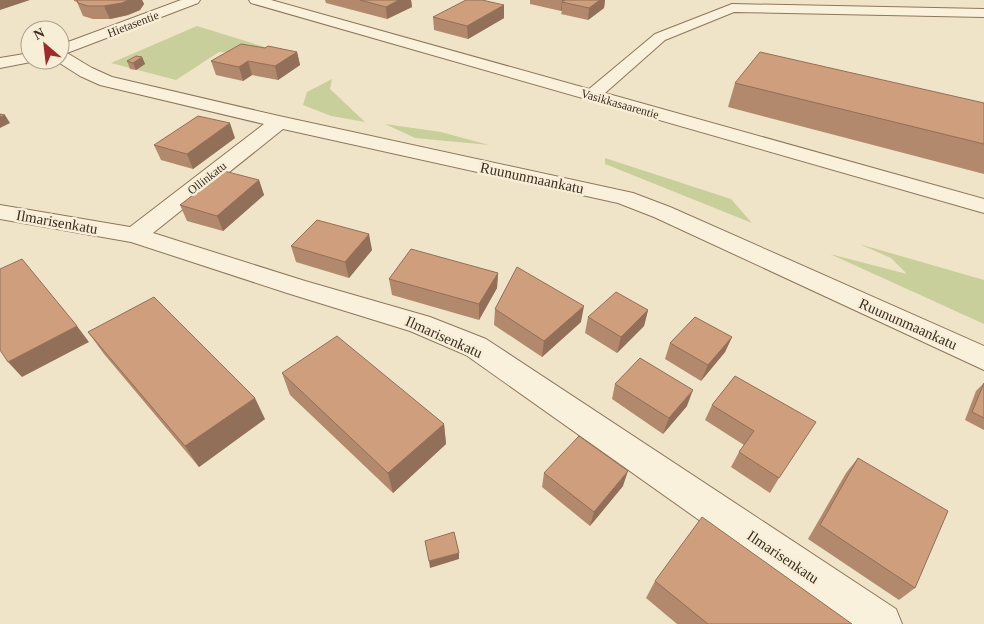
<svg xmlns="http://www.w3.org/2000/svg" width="984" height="624" viewBox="0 0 984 624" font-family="'Times New Roman',serif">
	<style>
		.green { fill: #c9cf9b }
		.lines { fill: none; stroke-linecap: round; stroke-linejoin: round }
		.street-casing { stroke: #8d765c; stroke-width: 2 }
		.street { fill: #faf1dc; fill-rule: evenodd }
		.wall { fill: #b2896c }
		.shaded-wall { fill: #916f58 }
		.building { fill: #cf9f7d; stroke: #916f58 }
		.labels { text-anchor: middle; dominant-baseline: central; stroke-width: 5; stroke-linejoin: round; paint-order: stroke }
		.far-street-label { font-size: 12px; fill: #3d2e20; stroke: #f7eed8 }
		.street-label { font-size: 15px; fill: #3d2e20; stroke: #f7eed8 }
	</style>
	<rect width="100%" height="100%" fill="#f0e4c8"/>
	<g class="green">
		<path d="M197,26L271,49L251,53L219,52L176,80L111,63Z"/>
		<path d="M332,79L330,89L365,122L331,116L303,105L307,92Z"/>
		<path d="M385,124L441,132L489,145L415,138Z"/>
		<path d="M605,158L731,199L752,223L605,164Z"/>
		<path d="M859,244L984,280V324L830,254L907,274L891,258Z"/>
	</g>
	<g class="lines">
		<defs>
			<g id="street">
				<path d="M181,0H200L198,3L67,53L92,68L112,77L279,116L633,193L670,207L984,346V370L654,217L618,203L283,129L153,233L305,281L430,317L486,339L896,609L902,624H846L466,355L410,331L287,293L131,242L0,219V205L130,227L264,124L100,85L80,76L55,60H60V45Z"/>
				<path d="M249,0H271L589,89L655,34L732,4L984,9V17L734,12L665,40L605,93L984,199V213L251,3Z"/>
				<path d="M30,53V60H37L36,61L0,68V58Z"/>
			</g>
		</defs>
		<use href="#street" class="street-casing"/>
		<use href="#street" class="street"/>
	</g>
	<g class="wall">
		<path d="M74,0H142L144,4L140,10L128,15L110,19H93L83,16L77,2L74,1Z"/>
		<path d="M325,0H411L412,7L387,19L326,3Z"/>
		<path d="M530,0H605L604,8L588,20L561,14L562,11H561L530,4Z"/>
		<path d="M504,5V18L468,39L434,30L433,17Z"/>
		<path d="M265,48L297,52L300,65L278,80L252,75L243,81L216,75L211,61Z"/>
		<path d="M142,57L145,64L136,70L130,69L127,61Z"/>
		<path d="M735,83L984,103V174L728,107Z"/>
		<path d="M235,138L193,169L161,160L154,145Z"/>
		<path d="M259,180L264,195L223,231L187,221L180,205Z"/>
		<path d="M291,246L372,250L349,278L296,262Z"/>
		<path d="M498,273L497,288L479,320L392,295L389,279Z"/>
		<path d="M495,309L581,322L542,357L494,325Z"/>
		<path d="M648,310L644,326L617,353L585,333L588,317Z"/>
		<path d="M88,332L265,419L199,467L104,354Z"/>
		<path d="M732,337L725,352L701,381L665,359L670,343Z"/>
		<path d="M282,373L444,424L446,444L393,493L290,395Z"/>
		<path d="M735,376L779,478L770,493L731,467L739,452L744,445L705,420L712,405Z"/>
		<path d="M984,383V430L965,420L976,391Z"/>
		<path d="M615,384L687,406L663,434L612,399Z"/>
		<path d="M858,458L915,588L899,600L808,539L846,473Z"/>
		<path d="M544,473L623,486L590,526L542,487Z"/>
		<path d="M655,581L852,624H677L646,598Z"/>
	</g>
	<g class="shaded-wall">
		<path d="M0,0H30L0,10Z"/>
		<path d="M129,0H142L144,4L140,10L128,15L110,19L104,6Z"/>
		<path d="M399,0H411L412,7L387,19L386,7Z"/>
		<path d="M562,0H575L562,2V11H561Z"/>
		<path d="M600,0H605L604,8L588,20L589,8Z"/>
		<path d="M504,5V18L468,39L467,26Z"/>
		<path d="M297,52L300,65L278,80L275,66Z"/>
		<path d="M142,57L145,64L136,70L133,63Z"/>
		<path d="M248,61L252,75L243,81L239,67Z"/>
		<path d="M5,115L10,123L0,128V117Z"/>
		<path d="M230,123L235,138L193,169L187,154Z"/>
		<path d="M259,180L264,195L223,231L217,216Z"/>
		<path d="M369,234L372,250L349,278L345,262Z"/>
		<path d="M498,273L497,288L479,320V304Z"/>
		<path d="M584,306L581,322L542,357L544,341Z"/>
		<path d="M648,310L644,326L617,353L621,337Z"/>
		<path d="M77,326L89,342L22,377L8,362Z"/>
		<path d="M732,337L725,352L701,381L708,365Z"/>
		<path d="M693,390L687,406L663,434L669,418Z"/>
		<path d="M255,398L265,419L199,467L185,446Z"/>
		<path d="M444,424L446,444L393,493L388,473Z"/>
		<path d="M628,471L623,486L590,526L594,512Z"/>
		<path d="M459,553V559L430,568L429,561Z"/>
	</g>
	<g class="building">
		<path d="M77,0H129L122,3L104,6H88L78,3Z"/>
		<path d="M360,0H399L386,7Z"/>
		<path d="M466,0H482L504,5L467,26L433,17Z"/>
		<path d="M565,0H600L589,8L562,2Z"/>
		<path d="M241,44L265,48L268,46L297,52L275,66L248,61L239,67L211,61Z"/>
		<path d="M760,52L984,103V144L735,83Z"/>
		<path d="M136,56L142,57L133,63L127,61Z"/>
		<path d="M0,114L5,115L0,117Z"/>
		<path d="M198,116L230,123L187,154L154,145Z"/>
		<path d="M224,171L259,180L217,216L180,205Z"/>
		<path d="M317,220L369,234L345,262L291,246Z"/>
		<path d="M411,249L498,273L479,304L389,279Z"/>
		<path d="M22,259L77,326L8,362L0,350V269Z"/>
		<path d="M517,267L584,306L544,341L495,309Z"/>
		<path d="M616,292L648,310L621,337L588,317Z"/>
		<path d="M154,297L255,398L185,446L88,332Z"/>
		<path d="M695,317L732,337L708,365L670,343Z"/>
		<path d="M337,336L444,424L388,473L282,373Z"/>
		<path d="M640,358L693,390L669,418L615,384Z"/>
		<path d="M735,376L816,422L779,478L739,452L754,431L712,405Z"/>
		<path d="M984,383V418L972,412Z"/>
		<path d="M579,436L628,471L594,512L544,473Z"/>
		<path d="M858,458L948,511L915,588L820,525Z"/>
		<path d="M702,517L852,624H708L655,581Z"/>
		<path d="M454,532L459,553L429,561L425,541Z"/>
	</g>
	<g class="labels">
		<g class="far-street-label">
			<text transform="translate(133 24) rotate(-21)">Hietasentie</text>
			<text transform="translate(620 104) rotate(16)">Vasikkasaarentie</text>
			<text transform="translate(207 178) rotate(-38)">Ollinkatu</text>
		</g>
		<g class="street-label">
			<text transform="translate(532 178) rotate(12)">Ruununmaankatu</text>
			<text transform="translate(57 222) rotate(10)">Ilmarisenkatu</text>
			<text transform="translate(908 324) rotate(24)">Ruununmaankatu</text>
			<text transform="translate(444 337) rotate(24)">Ilmarisenkatu</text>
			<text transform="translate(783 557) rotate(34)">Ilmarisenkatu</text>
		</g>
	</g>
	<g transform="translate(45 45) rotate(332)"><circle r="24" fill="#f7eed8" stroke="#ada18e"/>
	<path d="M0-4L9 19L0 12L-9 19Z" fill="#9e2a2b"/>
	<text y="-8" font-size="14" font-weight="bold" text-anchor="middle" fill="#3d2e20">N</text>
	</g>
</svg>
